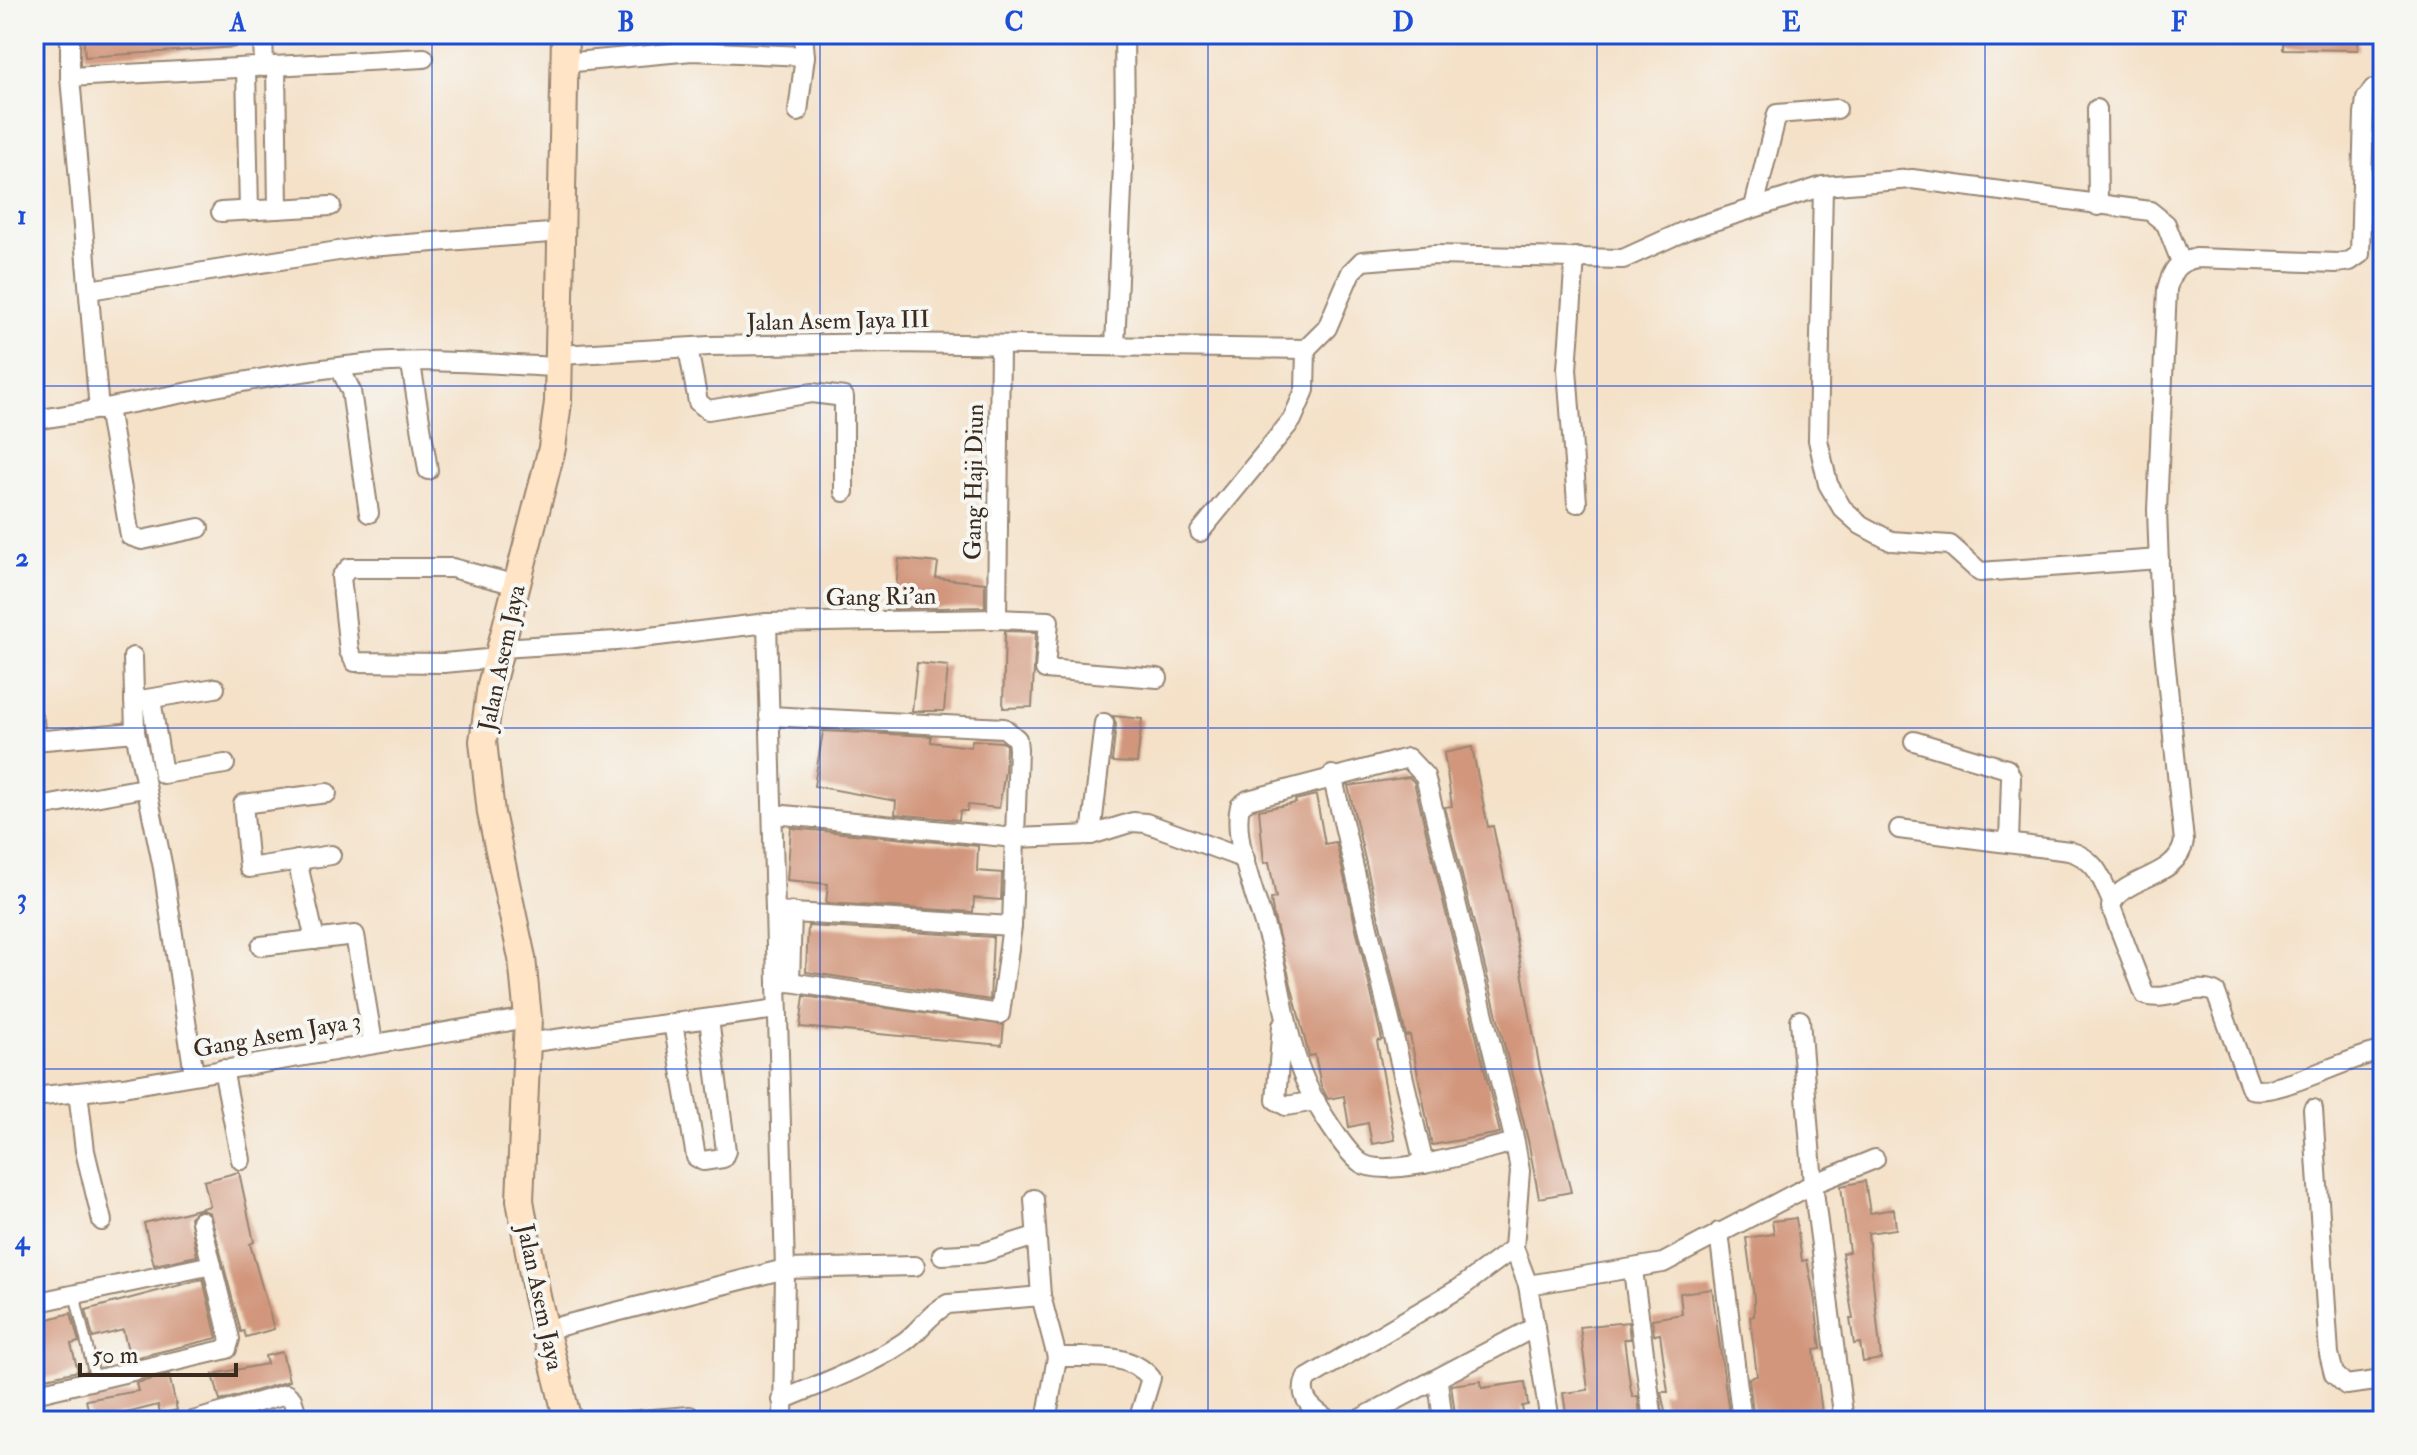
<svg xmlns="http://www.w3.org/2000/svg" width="2417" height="1455" viewBox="0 0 2417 1455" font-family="'IM FELL Double Pica',serif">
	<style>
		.building { fill: #d2967c }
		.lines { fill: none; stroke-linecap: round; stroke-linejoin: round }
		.service-casing { stroke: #988673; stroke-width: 13 }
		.minor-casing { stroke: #988673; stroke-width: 22 }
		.secondary-casing { stroke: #988673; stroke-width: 30 }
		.service { stroke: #fff; stroke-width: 9 }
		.minor { stroke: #fff; stroke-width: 18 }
		.secondary { stroke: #ffe4c6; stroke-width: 26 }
		.grid { fill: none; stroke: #1d4ed8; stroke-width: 2; stroke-opacity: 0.55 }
		.labels { text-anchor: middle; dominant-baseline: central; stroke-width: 8; stroke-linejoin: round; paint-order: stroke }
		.street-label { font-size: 24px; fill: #3b2a1e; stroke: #f6f6f2 }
		.neatline { fill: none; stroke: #1d4ed8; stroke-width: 3 }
		.grid-label { font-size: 26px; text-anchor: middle; font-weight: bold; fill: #1d4ed8 }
	</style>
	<rect width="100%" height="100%" fill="#f6f6f2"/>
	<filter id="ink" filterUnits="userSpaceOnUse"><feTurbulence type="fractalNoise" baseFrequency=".0125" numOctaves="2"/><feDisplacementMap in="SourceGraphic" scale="16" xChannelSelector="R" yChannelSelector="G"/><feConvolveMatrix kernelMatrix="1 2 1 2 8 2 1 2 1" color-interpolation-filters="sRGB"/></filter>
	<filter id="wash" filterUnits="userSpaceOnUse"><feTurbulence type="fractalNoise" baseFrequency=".006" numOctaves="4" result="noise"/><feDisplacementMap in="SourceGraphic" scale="32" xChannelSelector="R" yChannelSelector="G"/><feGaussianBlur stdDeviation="1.8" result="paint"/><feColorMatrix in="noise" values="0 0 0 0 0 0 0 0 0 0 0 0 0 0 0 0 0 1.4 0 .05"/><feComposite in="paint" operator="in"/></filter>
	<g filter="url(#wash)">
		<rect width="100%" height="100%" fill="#f4e1c8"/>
		<g id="blocks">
			<g class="building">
				<path d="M83,34H234L235,47L85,57Z"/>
				<path d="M2283,34H2358V50L2283,49Z"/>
				<path d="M899,559L938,563L936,578L985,583V607L894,609Z"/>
				<path d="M1005,631L1036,632L1032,707L1003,708Z"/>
				<path d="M917,663L948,666L944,711H912Z"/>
				<path d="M1113,716L1142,719L1137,763L1112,762L1116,724Z"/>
				<path d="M823,731L931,736V742L971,747L972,740L1002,742L1006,745L1005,771L999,808L968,805L967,811H960L959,820L895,814L896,801L814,786Z"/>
				<path d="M1472,747L1488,827L1493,826L1508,896L1540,1069L1571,1192L1539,1198L1528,1140L1445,807L1452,806L1444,753Z"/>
				<path d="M1409,777L1414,782L1500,1133L1432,1145L1410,1035L1406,1036L1348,786Z"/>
				<path d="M1316,795L1325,844L1336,842L1382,1040L1377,1041L1395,1140L1372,1144L1368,1123L1349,1127L1344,1096L1328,1099L1321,1086L1315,1055L1309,1056L1273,913L1271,899L1276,898L1269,862L1264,863L1259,810L1296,803L1295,800Z"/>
				<path d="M791,828L978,846L977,871L1002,873L1001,900L974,898L973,912L826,903L828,884L787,880Z"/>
				<path d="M808,926L993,937L990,1000L806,972Z"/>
				<path d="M804,996L1004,1025L1002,1045L800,1027Z"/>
				<path d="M239,1172L254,1242L250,1244L274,1329L246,1337L244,1331L241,1332L210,1213L199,1209L190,1217L197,1256L154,1265L144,1223L210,1206L204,1181Z"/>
				<path d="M1865,1181L1870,1213L1894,1209L1896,1229L1868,1233L1881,1359L1863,1362L1860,1343L1854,1344L1850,1319H1853L1842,1253L1849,1252L1841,1186Z"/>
				<path d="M1796,1218L1802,1261L1807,1260L1814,1295L1821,1349L1814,1350L1823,1421H1754L1749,1378L1757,1376L1750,1317L1754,1316V1298L1746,1238L1774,1234L1772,1221Z"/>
				<path d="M203,1279L217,1338L130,1359L123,1330L93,1338L86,1310Z"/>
				<path d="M1712,1289L1730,1421H1667L1661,1392H1668L1660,1334L1654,1335L1652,1319L1682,1314L1680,1293Z"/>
				<path d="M71,1313L79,1342L71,1344L78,1371L41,1379L34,1351V1323Z"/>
				<path d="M1628,1322L1630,1339H1624L1631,1391L1633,1397L1638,1396L1640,1416L1634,1417L1635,1421H1572L1570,1413H1566L1563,1393L1588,1390L1580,1327Z"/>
				<path d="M282,1352L289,1381L220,1401L213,1374L267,1364L265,1356Z"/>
				<path d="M169,1375L177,1410L160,1414L158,1405L111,1417L112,1421H91L86,1400L138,1391L136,1383Z"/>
				<path d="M1481,1381L1482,1388L1525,1382L1528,1405L1522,1406L1524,1421H1456L1451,1385Z"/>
			</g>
		</g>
	</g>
	<g filter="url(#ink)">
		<use href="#blocks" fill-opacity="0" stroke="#988673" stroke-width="2"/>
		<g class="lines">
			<defs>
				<path id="service" d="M75,1296L96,1382"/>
				<g id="minor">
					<path d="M70,34V77L99,410"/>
					<path d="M263,34L264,67"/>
					<path d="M564,63L692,51L805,56"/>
					<path d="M276,66L278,209"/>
					<path d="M246,68L249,211"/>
					<path d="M70,77L424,58"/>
					<path d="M2383,88L2373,89L2366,99L2364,114L2360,254L2350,261L2337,263L2196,258C2176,263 2172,270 2167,289L2157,510L2161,621L2184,841C2178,880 2119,876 2111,907L2145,995C2168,1003 2194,982 2216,993L2251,1089C2277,1096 2346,1058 2378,1052L2383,1055"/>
					<path d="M2097,109L2098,206"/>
					<path d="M798,112L805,56L803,34"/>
					<path d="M1823,186L1818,440L1828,484L1842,508L1861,525L1891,541L1950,545L1980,572L2159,559"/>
					<path d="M1754,207L1777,114L1837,109"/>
					<path d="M221,212L331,206"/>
					<path d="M1575,257L1567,369L1577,503"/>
					<path d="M89,290L357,248L562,232"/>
					<path d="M1115,346L1125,122L1124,34"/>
					<path d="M688,348L698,402L708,410L812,393L844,397V492"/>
					<path d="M561,355L709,346L894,343L1306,349L1327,328L1351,272L1362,261L1435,255L1623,259L1689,229L1823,186L1912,179L2150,211L2166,224L2181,262"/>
					<path d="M411,364L428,470"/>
					<path d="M340,368L351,391L369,513"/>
					<path d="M108,408L130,536L142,540L199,528"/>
					<path d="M34,420C145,404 253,375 365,364C425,357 499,365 560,367"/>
					<path d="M1200,532L1292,420L1305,390L1306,349"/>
					<path d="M997,619L1000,345"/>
					<path d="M767,623L997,619L1049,621L1045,669L1158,678"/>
					<path d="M501,648L616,641L767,623L785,1269L783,1421"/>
					<path d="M133,657L135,732"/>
					<path d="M498,658L444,663L355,662L349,651L341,577L349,568H452L517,585"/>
					<path d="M151,699L163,774L225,764"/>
					<path d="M134,701L215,688"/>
					<path d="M769,716L1004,728L1017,739L1018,749L1012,926L1000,1014L790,982L777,983"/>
					<path d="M34,720L36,741"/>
					<path d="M34,741L135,732L163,868L194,1074"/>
					<path d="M1914,741L2007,769L2011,777L2009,843"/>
					<path d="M1332,775L1424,1164"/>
					<path d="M327,793L243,804L249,868L331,855"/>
					<path d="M34,808L144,788"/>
					<path d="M774,814L1015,838L1091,835L1133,822L1146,823L1245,859"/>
					<path d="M1899,829L2069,851C2096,859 2101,877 2112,902"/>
					<path d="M1091,835L1104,723"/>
					<path d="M297,860L315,940"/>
					<path d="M776,912L1012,926"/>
					<path d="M261,946L355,935L373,1043"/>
					<path d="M790,982L792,912"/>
					<path d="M1800,1020L1813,1184L1844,1421"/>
					<path d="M673,1023L696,1157L703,1161L723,1158L726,1151L709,1019"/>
					<path d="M1282,1026L1276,1100L1286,1106L1316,1101"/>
					<path d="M526,1043L777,1009"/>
					<path d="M223,1069L241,1160"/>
					<path d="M78,1092L85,1151L102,1221"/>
					<path d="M34,1097L123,1087L528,1018"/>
					<path d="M2313,1109L2329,1354L2334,1374L2346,1385L2383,1380"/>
					<path d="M1515,1142C1485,1149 1386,1180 1361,1163C1344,1151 1314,1102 1306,1083C1286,1039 1283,993 1271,948C1262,910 1231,843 1240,806L1248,800L1408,758L1425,776L1515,1142L1520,1171L1514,1248L1528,1285L1550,1421"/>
					<path d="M1034,1199L1041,1296L1057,1357L1046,1421"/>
					<path d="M1719,1232L1742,1421"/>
					<path d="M942,1255L982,1253L1035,1236"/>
					<path d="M1633,1270L1653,1421"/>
					<path d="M1528,1285L1663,1263L1813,1184L1875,1159"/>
					<path d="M34,1303L212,1265"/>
					<path d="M545,1330L785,1269L915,1266"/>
					<path d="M1057,1357C1089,1358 1129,1351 1151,1378L1138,1421"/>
					<path d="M1438,1381L1443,1421"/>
					<path d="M34,1394L227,1349L230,1339L201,1221"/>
					<path d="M782,1400C822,1383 865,1368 901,1344C919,1333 929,1313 948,1304L1041,1296"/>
					<path d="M193,1421L286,1394L292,1399L299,1421"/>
					<path d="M627,1421L690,1416"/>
					<path d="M1330,1421C1315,1411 1297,1399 1306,1379L1460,1288L1514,1248"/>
					<path d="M1356,1421L1535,1327"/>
				</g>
				<path id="secondary" d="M565,34L558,402L552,448L491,685L483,741L491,813L522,958L528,1018L520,1200L537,1297L568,1421"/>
			</defs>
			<use href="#service" class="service-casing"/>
			<use href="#minor" class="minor-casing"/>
			<use href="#secondary" class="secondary-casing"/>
			<use href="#service" class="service"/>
			<use href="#minor" class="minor"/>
			<use href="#secondary" class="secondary"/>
		</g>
	</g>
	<path class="grid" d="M432,34V1421M820,34V1421M1208,34V1421M1597,34V1421M1985,34V1421M34,386H2383M34,728H2383M34,1069H2383"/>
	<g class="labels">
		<g class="street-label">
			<text transform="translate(838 321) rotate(-1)">Jalan Asem Jaya III</text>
			<text transform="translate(974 482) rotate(-89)">Gang Haji Diun</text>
			<text transform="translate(881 597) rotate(-1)">Gang Ri'an</text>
			<text transform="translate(502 658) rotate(-78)">Jalan Asem Jaya</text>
			<text transform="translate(277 1035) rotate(-10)">Gang Asem Jaya 3</text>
			<text transform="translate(540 1297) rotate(78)">Jalan Asem Jaya</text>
		</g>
	</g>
	<rect width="2417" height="1455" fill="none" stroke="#f6f6f2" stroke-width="88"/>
	<path d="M80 1363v12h156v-12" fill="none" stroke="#3b2a1e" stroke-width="4"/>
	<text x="92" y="1363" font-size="24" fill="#3b2a1e" stroke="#f6f6f2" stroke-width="6" paint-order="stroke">50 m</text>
	<rect x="44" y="44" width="2329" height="1367" class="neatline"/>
	<g class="grid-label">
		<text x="238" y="31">A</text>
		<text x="626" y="31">B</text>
		<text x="1014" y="31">C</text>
		<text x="1403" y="31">D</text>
		<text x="1791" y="31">E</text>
		<text x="2179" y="31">F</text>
		<text x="22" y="224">1</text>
		<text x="22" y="566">2</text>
		<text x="22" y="907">3</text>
		<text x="22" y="1249">4</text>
	</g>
</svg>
